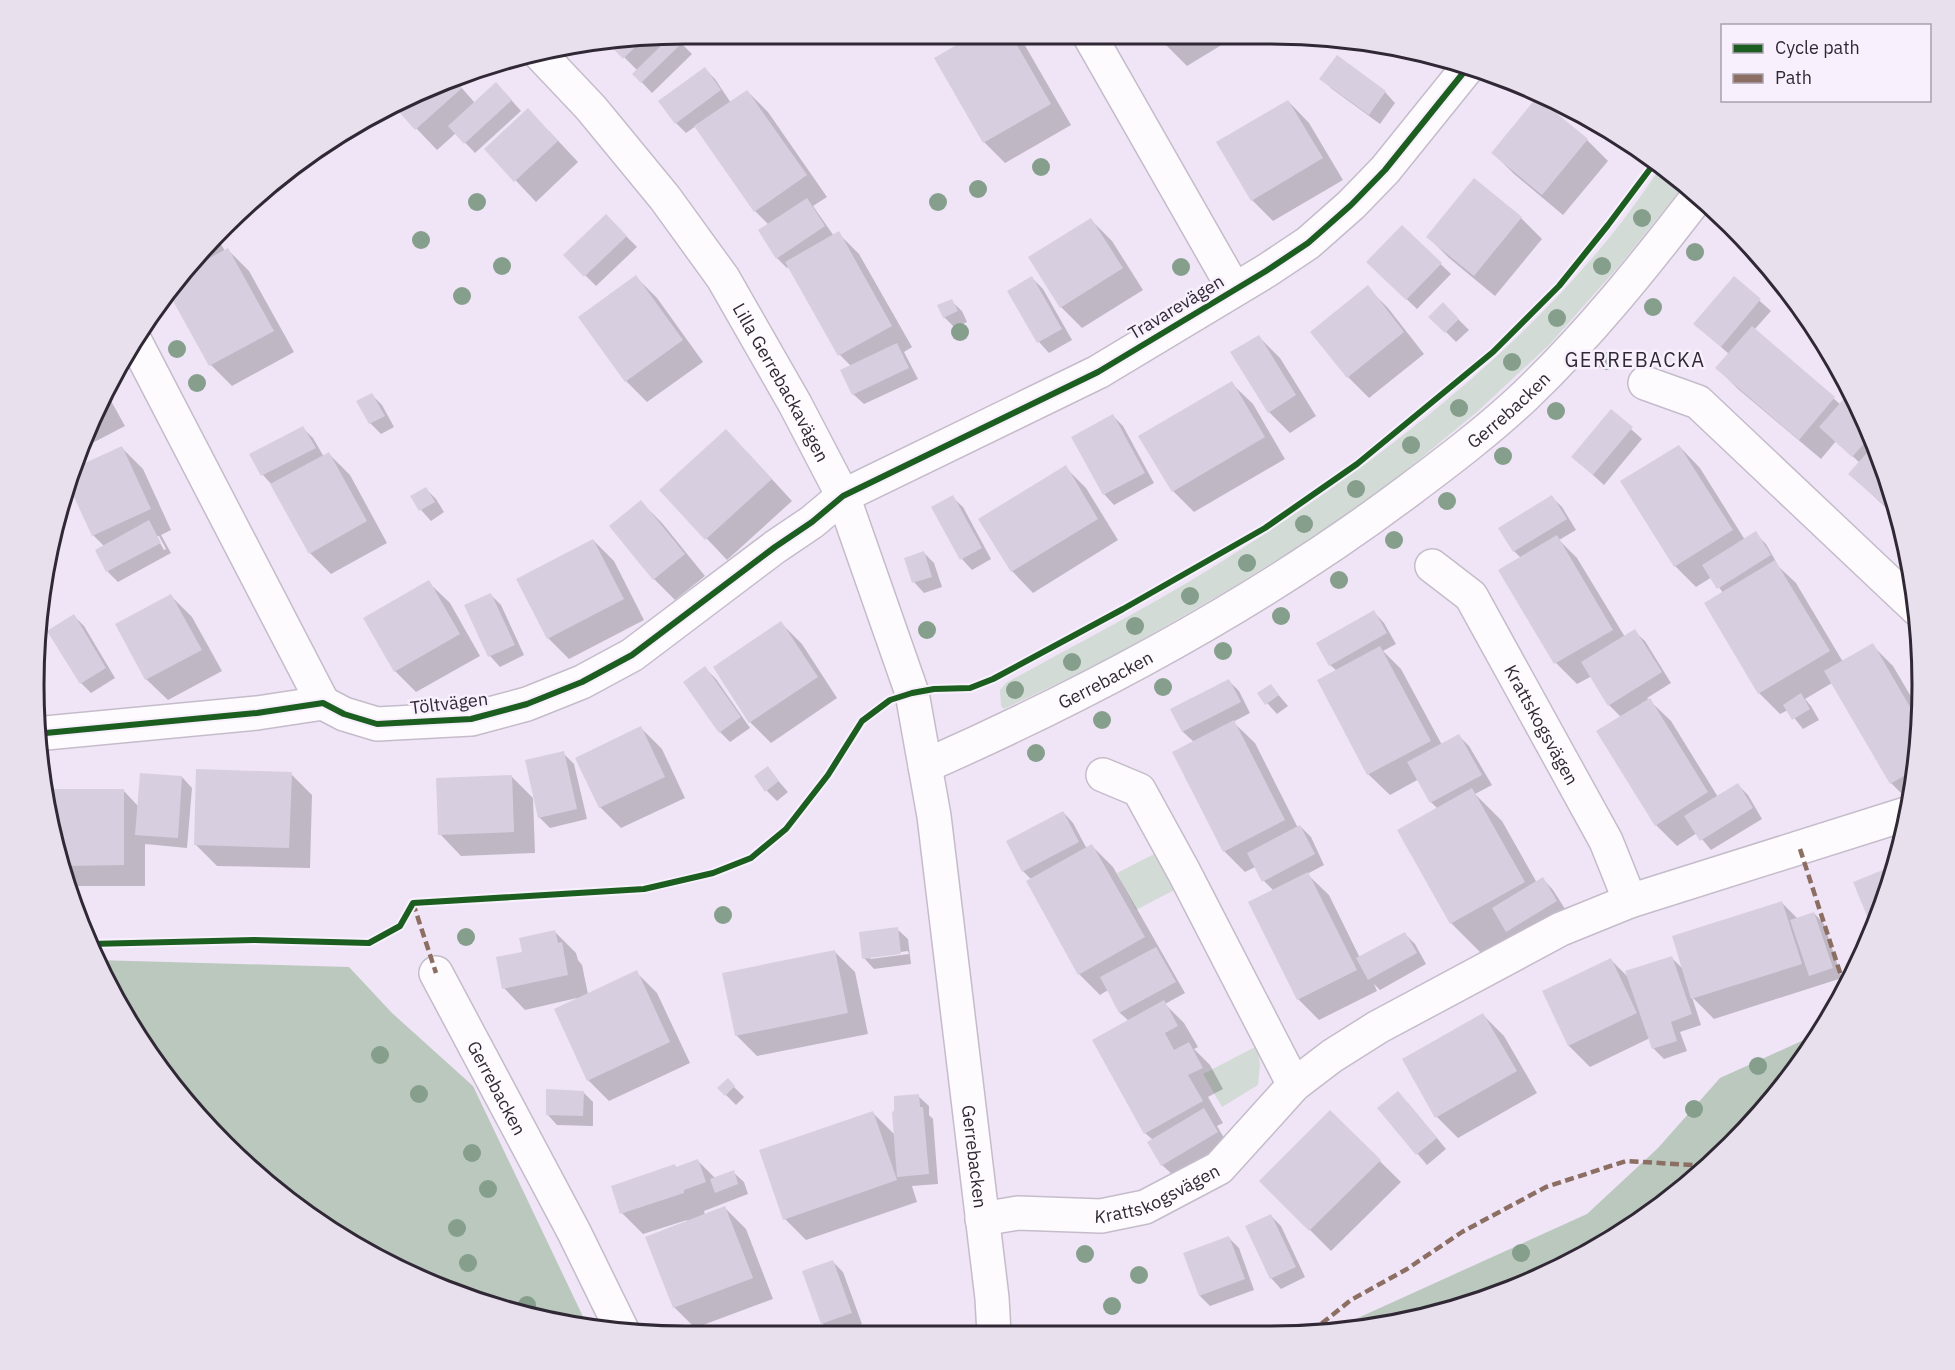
<svg xmlns="http://www.w3.org/2000/svg" width="1955" height="1370" viewBox="0 0 1955 1370" font-family="'IBM Plex Sans',sans-serif">
	<style>
		.green { fill: #d3dbd6 }
		.forest { fill: #bac8bd }
		.shadow { fill: #0003; fill-rule: evenodd }
		.building { fill: #d7cfe0 }
		.lines { fill: none; stroke-linecap: round; stroke-linejoin: round }
		.minor-casing { stroke: #c5bcca; stroke-width: 36 }
		.minor { stroke: #fdfbfe; stroke-width: 33 }
		.quiet { stroke: #8d6e63; stroke-width: 4.5; stroke-dasharray: 9 4.5; stroke-linecap: butt }
		.cycleway-casing { stroke: #f8f0fd; stroke-width: 10 }
		.cycleway { stroke: #1b5e20; stroke-width: 6 }
		.tree { fill: #869e8c }
		.labels { text-anchor: middle; dominant-baseline: central; stroke-width: 5; stroke-linejoin: round; paint-order: stroke }
		.street-label { font-size: 18px; fill: #302935; stroke: #f8f0fd }
		.neighbourhood-label { font-size: 20px; letter-spacing: 1.5px; fill: #302935; stroke: #f8f0fd }
		.rim { fill: none; stroke: #302935; stroke-width: 3 }
	</style>
	<rect width="100%" height="100%" fill="#f0e5f7"/>
	<g class="green">
		<path d="M1662,165L1685,184L1619,266L1550,344L1478,411L1403,473L1339,521L1230,589L1103,662L1004,709L1001,706L1000,690L1006,683C1085,639 1167,598 1243,548C1374,464 1510,360 1609,238C1628,215 1645,190 1662,165Z"/>
		<path d="M1154,854L1174,890L1136,910L1117,873Z"/>
		<path d="M1257,1046L1260,1064L1258,1085L1222,1107L1203,1074Z"/>
	</g>
	<g class="forest">
		<path d="M96,960L349,967L392,1013L473,1086L588,1327L517,1315L397,1270L288,1202L195,1115L100,973Z"/>
		<path d="M1817,1034L1787,1082L1700,1175L1558,1270L1439,1315L1355,1331L1332,1332L1338,1327L1587,1214L1658,1148L1720,1078Z"/>
	</g>
	<g class="shadow">
		<path d="M691,33L681,43L692,54L652,93L634,74L637,70L610,43Z"/>
		<path d="M980,33H1014L1023,42L1071,125L1005,163L984,142Z"/>
		<path d="M1158,33H1237L1238,35L1187,66L1166,45Z"/>
		<path d="M1337,57L1385,92L1395,103L1380,124L1332,89L1321,78Z"/>
		<path d="M705,69L715,79L731,103L747,91L768,112L827,197L813,206L834,236L838,233L859,254L912,347L904,352L918,379L864,404L853,394L851,366L840,355L790,266L787,268L777,258L769,225L755,211L696,126L686,133L676,123Z"/>
		<path d="M452,77L475,103L506,94L521,111L475,153L456,133L437,150L394,105L435,83Z"/>
		<path d="M1538,100L1587,140L1608,161L1563,215L1514,174L1493,153Z"/>
		<path d="M1288,101L1309,123L1343,180L1273,221L1252,200Z"/>
		<path d="M549,131L578,162L536,202L486,149Z"/>
		<path d="M606,216L637,247L596,286L565,255Z"/>
		<path d="M1521,218L1542,239L1495,296L1449,258L1428,237Z"/>
		<path d="M1091,220L1112,241L1143,290L1082,328L1061,307Z"/>
		<path d="M1402,227L1451,274L1417,309L1368,262Z"/>
		<path d="M216,236L225,251L228,250L249,271L294,352L232,386L211,365L169,290L195,255Z"/>
		<path d="M636,277L657,298L703,362L647,402L626,381Z"/>
		<path d="M1032,278L1043,289L1072,340L1049,353L1039,342L1009,291Z"/>
		<path d="M1734,278L1771,311L1754,330L1841,405L1850,394L1887,475L1897,518L1850,474L1860,463L1836,441L1821,459L1738,389L1717,368L1729,354L1695,324Z"/>
		<path d="M1367,287L1388,308L1424,354L1369,398L1348,377Z"/>
		<path d="M951,301L962,311L967,322L955,328L944,317Z"/>
		<path d="M1443,304L1469,330L1456,342L1431,317Z"/>
		<path d="M1259,337L1280,358L1316,416L1290,433L1269,412Z"/>
		<path d="M1231,383L1253,404L1285,459L1194,512L1173,491Z"/>
		<path d="M105,390L125,426L79,450L83,435Z"/>
		<path d="M372,395L382,405L394,427L381,434L370,423Z"/>
		<path d="M1611,411L1642,439L1604,485L1573,457Z"/>
		<path d="M1113,416L1123,426L1154,483L1114,505L1104,494L1073,437Z"/>
		<path d="M303,428L313,438L324,457L329,454L350,475L387,543L331,574L310,553L272,485L263,475L251,455Z"/>
		<path d="M1679,446L1700,468L1745,540L1755,533L1766,544L1779,567L1796,583L1843,662L1872,645L1893,666L1920,712L1921,727L1909,801L1891,783L1832,683L1805,699L1811,706L1819,720L1803,729L1788,710L1780,714L1759,693L1706,604L1723,593L1712,577L1696,587L1675,566Z"/>
		<path d="M122,448L143,469L171,530L161,535L171,553L118,582L108,572L97,550L104,546L93,535L70,483L73,470ZM156,536H159L166,549L164,550Z"/>
		<path d="M747,452L792,501L727,560L661,490Z"/>
		<path d="M1065,467L1086,488L1118,540L1033,593L1012,571L980,520Z"/>
		<path d="M426,489L436,499L444,512L431,521L421,510L412,497Z"/>
		<path d="M952,497L963,507L991,559L972,570L962,559L933,507Z"/>
		<path d="M1552,497L1562,507L1576,530L1559,540L1577,558L1625,637L1634,631L1645,641L1671,683L1647,698L1671,721L1718,797L1738,785L1748,795L1762,819L1711,850L1697,833L1677,846L1656,825L1621,717L1609,705L1592,676L1577,684L1556,663L1500,571L1521,558L1514,551L1500,529Z"/>
		<path d="M641,502L662,523L705,576L675,600L654,579Z"/>
		<path d="M593,540L614,561L644,620L569,659L548,638Z"/>
		<path d="M924,553L934,563L942,587L924,593L914,582Z"/>
		<path d="M428,582L450,603L480,656L416,692L395,671Z"/>
		<path d="M490,594L501,605L524,655L500,667L490,656L466,606Z"/>
		<path d="M171,596L192,617L222,671L168,700L146,679Z"/>
		<path d="M1374,612L1384,623L1396,644L1383,651L1401,669L1442,745L1459,736L1469,746L1492,785L1475,794L1502,821L1537,883L1543,879L1553,890L1567,912L1482,954L1451,923L1438,809L1431,802L1419,779L1390,795L1368,774L1337,671L1330,665Z"/>
		<path d="M74,616L84,626L115,678L91,693L81,683Z"/>
		<path d="M781,623L802,644L837,698L771,743L750,722Z"/>
		<path d="M705,668L716,679L750,728L730,742L720,732Z"/>
		<path d="M1229,681L1239,691L1250,713L1233,722L1255,743L1298,828L1300,826L1311,837L1324,865L1307,874L1329,895L1360,958L1404,933L1415,944L1426,964L1380,990L1374,984L1377,991L1319,1020L1298,999L1274,891L1264,881L1255,867L1245,872L1224,851L1194,742L1183,732L1172,710Z"/>
		<path d="M1271,686L1288,706L1277,714L1259,694Z"/>
		<path d="M641,728L662,749L685,798L621,828L600,807Z"/>
		<path d="M563,753L574,764L587,819L550,828L539,817Z"/>
		<path d="M767,768L788,792L777,801L767,791Z"/>
		<path d="M291,774L312,795L310,868L217,866L195,844Z"/>
		<path d="M182,777L192,788L187,848L145,844V886H71L45,812L43,791L123,790L138,806Z"/>
		<path d="M512,777L533,798L535,853L461,856L440,834Z"/>
		<path d="M1063,812L1073,823L1087,849L1092,846L1113,867L1185,993L1165,1004L1184,1023L1198,1047L1194,1049L1210,1065L1223,1089L1208,1097L1223,1123L1217,1126L1227,1143L1173,1175L1162,1165L1153,1140L1145,1133L1129,1021L1120,1013L1108,990L1100,995L1079,974L1032,880L1023,871Z"/>
		<path d="M1782,903L1798,919L1814,913L1824,924L1842,978L1714,1019L1692,997L1701,1025L1680,1032L1687,1051L1664,1059L1653,1048L1650,1038L1590,1067L1569,1046L1544,992L1611,960L1629,978L1671,957L1684,970Z"/>
		<path d="M897,929L908,939L911,964L874,969L864,958ZM908,951L909,954L870,959V956Z"/>
		<path d="M555,932L576,953L578,960L582,965L588,994L636,972L657,993L690,1063L609,1101L588,1080L577,998L525,1010L504,988L523,953Z"/>
		<path d="M834,951L855,972L868,1034L757,1056L736,1035Z"/>
		<path d="M1483,1015L1504,1036L1537,1093L1458,1138L1437,1117L1404,1060Z"/>
		<path d="M727,1080L744,1097L736,1105L719,1088Z"/>
		<path d="M583,1092L593,1102V1126L557,1125L547,1114Z"/>
		<path d="M918,1096L929,1106V1115L933,1119L938,1184L912,1186L917,1202L806,1240L785,1219L873,1113L895,1135Z"/>
		<path d="M1408,1103L1446,1149L1427,1165L1379,1108Z"/>
		<path d="M1330,1112L1401,1182L1331,1251L1261,1181Z"/>
		<path d="M698,1161L715,1178L733,1172L744,1182L748,1194L704,1211L705,1215L725,1208L746,1229L773,1299L695,1328L674,1307L687,1220L643,1234L622,1213L675,1166L677,1168Z"/>
		<path d="M1271,1216L1281,1226L1305,1277L1281,1289L1271,1278Z"/>
		<path d="M1228,1237L1239,1248L1254,1290L1210,1306L1200,1296Z"/>
		<path d="M833,1262L843,1272L862,1324L832,1334L822,1323Z"/>
	</g>
	<g class="building">
		<path d="M977,33H1010L1051,104L983,143L934,58Z"/>
		<path d="M1157,33H1186L1165,46Z"/>
		<path d="M672,35L682,43L641,83L632,74Z"/>
		<path d="M644,38L623,59L608,43L621,41Z"/>
		<path d="M1337,55L1386,91L1369,115L1319,79Z"/>
		<path d="M705,67L721,90L675,124L658,101Z"/>
		<path d="M452,77L462,88L415,130L393,105L435,83Z"/>
		<path d="M496,82L512,100L464,144L448,126Z"/>
		<path d="M747,90L807,175L754,212L694,126Z"/>
		<path d="M1537,97L1588,139L1542,195L1491,153Z"/>
		<path d="M1288,100L1323,158L1251,201L1216,142Z"/>
		<path d="M528,108L558,141L514,182L484,149Z"/>
		<path d="M1474,178L1522,217L1474,276L1426,237Z"/>
		<path d="M807,198L825,226L776,259L758,230Z"/>
		<path d="M606,214L627,236L584,277L563,255Z"/>
		<path d="M1091,218L1123,268L1060,308L1028,257Z"/>
		<path d="M1402,225L1442,263L1406,300L1366,262Z"/>
		<path d="M839,231L892,326L838,356L785,262Z"/>
		<path d="M228,248L274,331L209,366L168,292L182,273Z"/>
		<path d="M636,275L683,340L625,382L578,317Z"/>
		<path d="M1032,276L1062,329L1037,343L1007,291Z"/>
		<path d="M1734,276L1761,299L1721,347L1693,324Z"/>
		<path d="M1368,285L1404,332L1347,378L1310,332Z"/>
		<path d="M952,299L958,311L943,318L937,305Z"/>
		<path d="M1443,302L1459,319L1445,333L1428,317Z"/>
		<path d="M1752,326L1835,397L1799,440L1715,368Z"/>
		<path d="M1259,335L1296,395L1268,413L1230,352Z"/>
		<path d="M897,343L909,368L852,395L840,370Z"/>
		<path d="M1232,381L1265,437L1172,492L1138,436Z"/>
		<path d="M1850,392L1870,437L1852,457L1819,427Z"/>
		<path d="M372,393L385,416L369,424L356,401Z"/>
		<path d="M1611,409L1633,427L1593,475L1571,457Z"/>
		<path d="M1113,414L1145,473L1103,495L1071,437Z"/>
		<path d="M303,426L316,448L261,476L249,454Z"/>
		<path d="M726,429L772,479L705,540L659,490Z"/>
		<path d="M1679,445L1733,530L1674,567L1620,481Z"/>
		<path d="M1874,445L1887,475L1897,516L1848,474Z"/>
		<path d="M122,446L151,509L92,536L69,486L74,468Z"/>
		<path d="M329,452L367,521L309,554L270,484Z"/>
		<path d="M1066,465L1098,519L1011,572L978,519Z"/>
		<path d="M426,487L435,502L419,511L410,496Z"/>
		<path d="M953,495L982,548L960,560L931,507Z"/>
		<path d="M1552,495L1567,519L1513,552L1498,528Z"/>
		<path d="M641,500L685,554L653,580L609,526Z"/>
		<path d="M149,520L161,543L106,572L95,550Z"/>
		<path d="M1756,531L1771,555L1717,589L1702,565Z"/>
		<path d="M1557,535L1613,630L1554,664L1498,570Z"/>
		<path d="M593,539L624,599L547,639L516,579Z"/>
		<path d="M924,551L932,577L912,583L904,558Z"/>
		<path d="M1775,560L1830,651L1758,694L1704,603Z"/>
		<path d="M429,580L460,634L394,672L363,618Z"/>
		<path d="M491,593L515,645L488,657L464,605Z"/>
		<path d="M171,594L202,650L145,680L115,624Z"/>
		<path d="M1374,610L1387,633L1329,666L1316,643Z"/>
		<path d="M74,614L106,668L80,684L47,631Z"/>
		<path d="M781,621L818,677L749,723L713,667Z"/>
		<path d="M1635,629L1662,672L1608,706L1581,662Z"/>
		<path d="M1873,643L1921,726L1914,770L1890,784L1824,671Z"/>
		<path d="M1380,646L1431,741L1367,775L1317,680Z"/>
		<path d="M705,666L741,717L719,733L683,682Z"/>
		<path d="M1229,679L1241,702L1182,732L1170,709Z"/>
		<path d="M1271,684L1279,695L1265,705L1257,693Z"/>
		<path d="M1801,693L1810,709L1792,720L1783,705Z"/>
		<path d="M1650,698L1708,792L1655,826L1596,731Z"/>
		<path d="M1234,720L1285,820L1223,852L1172,752Z"/>
		<path d="M641,726L665,777L599,808L575,758Z"/>
		<path d="M1459,734L1482,775L1430,803L1407,762Z"/>
		<path d="M564,751L577,809L538,818L525,760Z"/>
		<path d="M768,766L779,781L765,792L754,776Z"/>
		<path d="M196,769L292,772L289,848L194,845Z"/>
		<path d="M140,773L182,776L178,838L135,835Z"/>
		<path d="M512,775L514,832L438,835L436,778Z"/>
		<path d="M1738,783L1753,808L1700,841L1684,816Z"/>
		<path d="M1472,788L1525,882L1450,924L1397,830Z"/>
		<path d="M43,789H124V865L64,866L45,812Z"/>
		<path d="M1063,811L1079,842L1022,872L1006,841Z"/>
		<path d="M1300,825L1315,854L1262,882L1247,853Z"/>
		<path d="M1092,844L1145,937L1078,975L1026,881Z"/>
		<path d="M1895,865L1872,928L1853,882Z"/>
		<path d="M1308,872L1357,970L1297,1000L1248,902Z"/>
		<path d="M1543,877L1557,901L1506,932L1492,908Z"/>
		<path d="M1782,901L1802,964L1691,999L1672,936Z"/>
		<path d="M1814,912L1833,968L1809,976L1790,920Z"/>
		<path d="M898,927L901,954L862,959L859,932Z"/>
		<path d="M555,930L558,943L562,942L568,975L502,989L496,957L522,952L519,938Z"/>
		<path d="M1405,932L1417,953L1368,980L1356,958Z"/>
		<path d="M1156,947L1176,982L1119,1013L1100,977Z"/>
		<path d="M835,950L848,1013L735,1036L722,973Z"/>
		<path d="M1672,956L1692,1014L1671,1022L1677,1041L1652,1049L1625,971Z"/>
		<path d="M1611,958L1637,1013L1568,1046L1542,991Z"/>
		<path d="M637,970L670,1042L587,1081L554,1009Z"/>
		<path d="M1164,1000L1178,1026L1165,1033L1174,1050L1189,1042L1203,1068L1188,1075L1203,1101L1144,1134L1092,1040Z"/>
		<path d="M1483,1013L1517,1071L1435,1118L1402,1059Z"/>
		<path d="M728,1078L735,1086L725,1096L717,1088Z"/>
		<path d="M546,1089L584,1091L583,1116L546,1115Z"/>
		<path d="M1398,1091L1437,1138L1416,1155L1377,1108Z"/>
		<path d="M919,1094L920,1107H923L929,1174L897,1177L892,1112L894,1111V1096Z"/>
		<path d="M1204,1108L1218,1132L1161,1166L1147,1142Z"/>
		<path d="M1330,1110L1381,1160L1309,1231L1259,1181Z"/>
		<path d="M873,1111L897,1180L783,1220L759,1150Z"/>
		<path d="M698,1159L706,1182L684,1190V1193L620,1214L611,1186L675,1164L676,1167Z"/>
		<path d="M734,1170L738,1184L715,1193L710,1179Z"/>
		<path d="M725,1206L753,1278L673,1308L645,1237Z"/>
		<path d="M1271,1214L1296,1267L1270,1279L1245,1226Z"/>
		<path d="M1229,1236L1245,1279L1199,1296L1183,1253Z"/>
		<path d="M833,1260L852,1313L821,1324L802,1271Z"/>
	</g>
	<g class="lines">
		<defs>
			<g id="minor">
				<path d="M1088,33L1234,289"/>
				<path id="s1" d="M538,52L591,108L665,198L723,278L795,404L843,496L912,693L934,816L992,1298L994,1334"/>
				<path d="M134,339L323,703"/>
				<path d="M1645,383L1698,402L1917,609"/>
				<path id="s2" d="M1432,566L1471,596L1606,841L1630,901"/>
				<path d="M35,734L257,713L323,703L344,714L377,724L471,719L527,704L582,682L632,655L775,547L812,522L843,496L1098,372L1266,271L1308,243L1351,205L1385,170L1468,67"/>
				<path id="s3" d="M925,766C1095,691 1259,603 1408,491C1448,461 1489,430 1525,396C1589,335 1644,266 1698,196"/>
				<path d="M1103,775L1139,790L1184,872L1294,1085"/>
				<path id="s4" d="M436,973L574,1232L623,1332"/>
				<path id="s5" d="M982,1219L1018,1213L1101,1216L1145,1207L1219,1168L1294,1085L1332,1056L1378,1027L1561,929L1630,901L1906,814"/>
			</g>
		</defs>
		<use href="#minor" class="minor-casing"/>
		<use href="#minor" class="minor"/>
		<g class="quiet">
			<path d="M1800,849L1845,988"/>
			<path d="M413,903L436,973"/>
			<path d="M1311,1332L1351,1300L1407,1269L1462,1232L1546,1187L1626,1161L1709,1166"/>
		</g>
		<defs>
			<g id="cycleway">
				<path d="M35,734L257,713L323,703L344,714L377,724L471,719L527,704L582,682L632,655L775,547L812,522L843,496L1098,372L1266,271L1308,243L1351,205L1385,170L1468,67"/>
				<path d="M90,944L254,940L369,943L400,926L413,903L644,889L713,873L751,858L786,829L828,775L862,721L890,700L912,693L934,689L970,688L993,679L1123,609L1265,528L1357,464L1493,352L1559,286L1608,225L1656,161"/>
			</g>
		</defs>
		<use href="#cycleway" class="cycleway-casing"/>
		<use href="#cycleway" class="cycleway"/>
	</g>
	<g class="tree">
		<circle cx="1041" cy="167" r="9"/>
		<circle cx="978" cy="189" r="9"/>
		<circle cx="477" cy="202" r="9"/>
		<circle cx="938" cy="202" r="9"/>
		<circle cx="1642" cy="218" r="9"/>
		<circle cx="421" cy="240" r="9"/>
		<circle cx="1695" cy="252" r="9"/>
		<circle cx="502" cy="266" r="9"/>
		<circle cx="1602" cy="266" r="9"/>
		<circle cx="1181" cy="267" r="9"/>
		<circle cx="462" cy="296" r="9"/>
		<circle cx="1653" cy="307" r="9"/>
		<circle cx="1557" cy="318" r="9"/>
		<circle cx="960" cy="332" r="9"/>
		<circle cx="177" cy="349" r="9"/>
		<circle cx="1606" cy="361" r="9"/>
		<circle cx="1512" cy="362" r="9"/>
		<circle cx="197" cy="383" r="9"/>
		<circle cx="1459" cy="408" r="9"/>
		<circle cx="1556" cy="411" r="9"/>
		<circle cx="1411" cy="445" r="9"/>
		<circle cx="1503" cy="456" r="9"/>
		<circle cx="1356" cy="489" r="9"/>
		<circle cx="1447" cy="501" r="9"/>
		<circle cx="1304" cy="524" r="9"/>
		<circle cx="1394" cy="540" r="9"/>
		<circle cx="1247" cy="563" r="9"/>
		<circle cx="1339" cy="580" r="9"/>
		<circle cx="1190" cy="596" r="9"/>
		<circle cx="1281" cy="616" r="9"/>
		<circle cx="1135" cy="626" r="9"/>
		<circle cx="927" cy="630" r="9"/>
		<circle cx="1223" cy="651" r="9"/>
		<circle cx="1072" cy="662" r="9"/>
		<circle cx="1163" cy="687" r="9"/>
		<circle cx="1015" cy="690" r="9"/>
		<circle cx="1102" cy="720" r="9"/>
		<circle cx="1036" cy="753" r="9"/>
		<circle cx="723" cy="915" r="9"/>
		<circle cx="466" cy="937" r="9"/>
		<circle cx="380" cy="1055" r="9"/>
		<circle cx="1758" cy="1066" r="9"/>
		<circle cx="419" cy="1094" r="9"/>
		<circle cx="1694" cy="1109" r="9"/>
		<circle cx="472" cy="1153" r="9"/>
		<circle cx="488" cy="1189" r="9"/>
		<circle cx="457" cy="1228" r="9"/>
		<circle cx="1521" cy="1253" r="9"/>
		<circle cx="1085" cy="1254" r="9"/>
		<circle cx="468" cy="1263" r="9"/>
		<circle cx="1139" cy="1275" r="9"/>
		<circle cx="527" cy="1305" r="9"/>
		<circle cx="1112" cy="1306" r="9"/>
	</g>
	<g class="labels">
		<g class="street-label">
			<text transform="translate(1176 307) rotate(-31)">Travarevägen</text>
			<text stroke="none"><textPath href="#s1" startOffset="412">Lilla Gerrebackavägen</textPath></text>
			<text stroke="none"><textPath href="#s3" startOffset="686">Gerrebacken</textPath></text>
			<text stroke="none"><textPath href="#s3" startOffset="200">Gerrebacken</textPath></text>
			<text transform="translate(449 703) rotate(-7)">Töltvägen</text>
			<text stroke="none"><textPath href="#s2" startOffset="196">Krattskogsvägen</textPath></text>
			<text stroke="none"><textPath href="#s4" startOffset="130">Gerrebacken</textPath></text>
			<text stroke="none"><textPath href="#s1" startOffset="1218">Gerrebacken</textPath></text>
			<text stroke="none"><textPath href="#s5" startOffset="180">Krattskogsvägen</textPath></text>
		</g>
		<g class="neighbourhood-label">
			<text x="1635" y="359">GERREBACKA</text>
		</g>
	</g>
	<path d="M0 0H1955V1370H0ZM685 44H1271A641 641 0 0 1 1912 685V685A641 641 0 0 1 1271 1326H685A641 641 0 0 1 44 685V685A641 641 0 0 1 685 44Z" fill="#e8e0ed" fill-rule="evenodd"/>
	<path class="rim" d="M685 44H1271A641 641 0 0 1 1912 685V685A641 641 0 0 1 1271 1326H685A641 641 0 0 1 44 685V685A641 641 0 0 1 685 44Z"/>
	<rect x="1721" y="24" width="210" height="78" fill="#f8f0fd" stroke="#a8a0ad" stroke-width="1.5"/>
	<rect x="1733" y="44" width="30" height="9" fill="#1b5e20" stroke="#a8a0ad" stroke-width="1.5"/>
	<text x="1775" y="54" font-size="18" fill="#302935">Cycle path</text>
	<rect x="1733" y="74" width="30" height="9" fill="#8d6e63" stroke="#a8a0ad" stroke-width="1.5"/>
	<text x="1775" y="84" font-size="18" fill="#302935">Path</text>
</svg>
